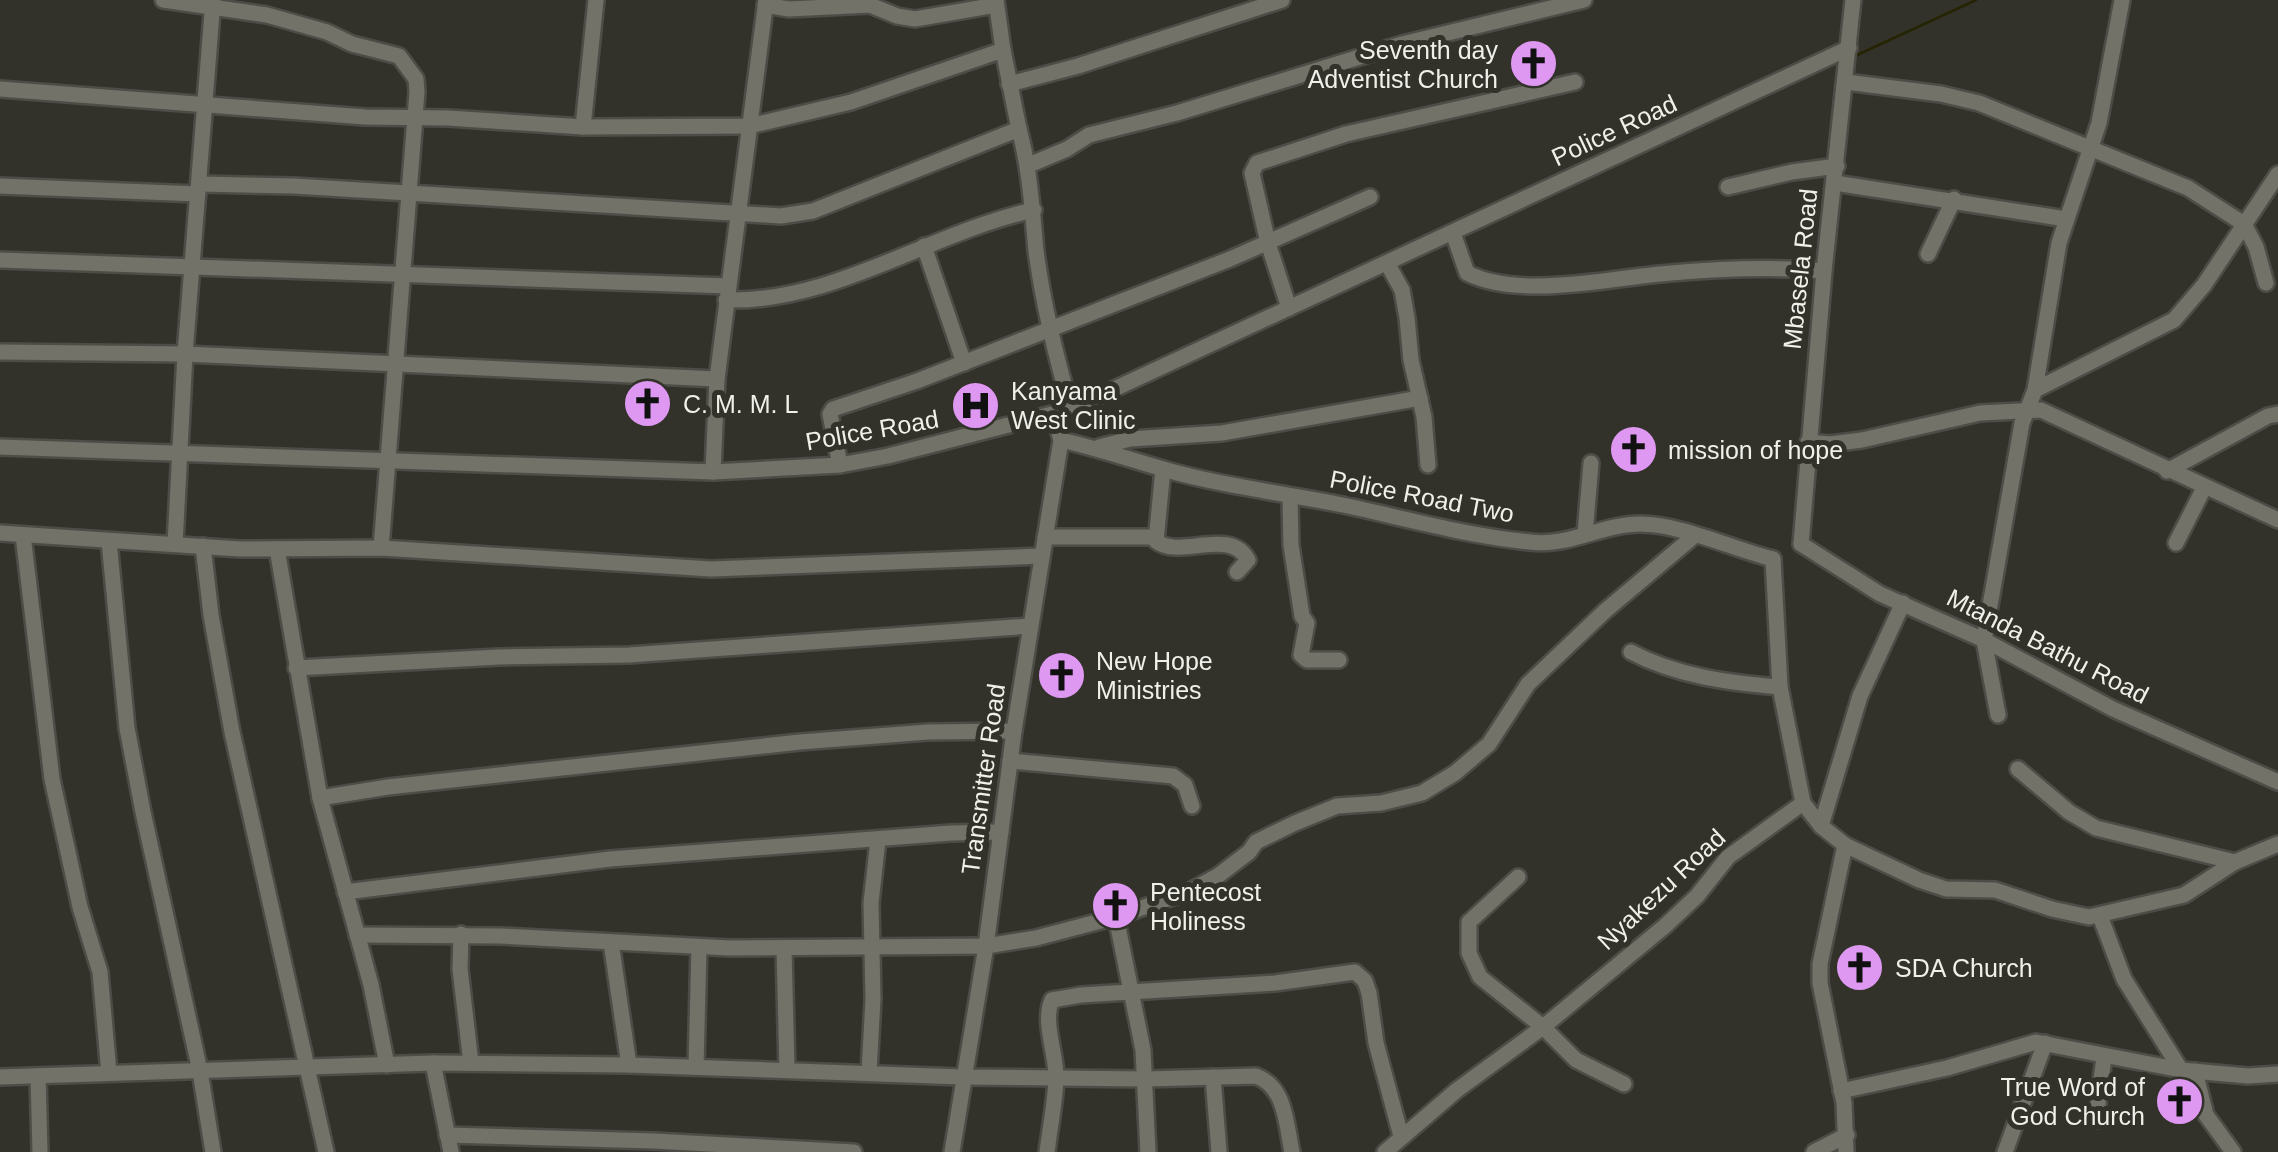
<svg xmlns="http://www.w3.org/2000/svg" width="2278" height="1152" viewBox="0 0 2278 1152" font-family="Arial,sans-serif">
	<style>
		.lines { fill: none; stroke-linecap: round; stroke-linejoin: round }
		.stream { stroke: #252402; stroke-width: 2.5 }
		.minor-casing { stroke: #4d4d47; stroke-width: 20 }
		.minor { stroke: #727269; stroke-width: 15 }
		.labels { text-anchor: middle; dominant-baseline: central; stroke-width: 10; stroke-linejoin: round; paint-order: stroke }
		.poi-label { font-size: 25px; fill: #f0f0eb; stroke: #32322a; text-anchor: start }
		.street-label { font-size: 25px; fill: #f0f0eb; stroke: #32322a }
	</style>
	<rect width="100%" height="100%" fill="#32322a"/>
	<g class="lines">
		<path class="stream" d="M1855,56L1976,0"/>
		<defs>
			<g id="minor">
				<path d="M163,0L267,15L327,32L352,44L399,56L416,79L417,92L381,548"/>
				<path d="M996,0L1003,50"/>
				<path d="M765,5L789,9L870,5L897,16L915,19L996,5"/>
				<path d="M1846,82L1941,94L1979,103L2188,188L2244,224L2256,247L2266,283"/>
				<path d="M1009,84L1078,66L1282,0"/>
				<path d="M0,89L365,117L448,118L583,127L749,126L851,102L1003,50L1019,129"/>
				<path d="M583,127L596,0"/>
				<path d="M1029,165L1067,149L1089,135L1177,113L1402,44L1584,0"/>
				<path d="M1835,183L2066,219"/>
				<path d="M200,184L294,186L781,216L813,211L1019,129C1030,169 1032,209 1036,251C1043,305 1056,357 1071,409"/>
				<path d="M0,186L198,194"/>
				<path d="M1728,187L1792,172L1837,166"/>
				<path d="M1453,233L1467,273C1519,299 1605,279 1660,274C1715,269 1769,266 1824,271"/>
				<path d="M924,246L964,363"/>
				<path d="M1928,254L1954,199"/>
				<path d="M0,260L728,286"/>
				<path d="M1387,263L1402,290L1407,318L1411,360L1424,417L1428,465"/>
				<path d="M726,300C834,303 931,232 1034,210"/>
				<path d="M1289,308L1268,243L1252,173L1257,163L1346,134L1575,82"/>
				<path d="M0,352L185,354L717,379"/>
				<path d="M2035,390L2174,320L2204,285L2278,174"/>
				<path d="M1061,440C1096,448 1129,459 1163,469C1222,486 1283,493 1343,505C1404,518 1467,536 1530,542C1569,547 1602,524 1641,524C1680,524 1733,549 1773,559"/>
				<path d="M1808,442L1830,444L1862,440L1980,413L2041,410L2278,520"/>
				<path d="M0,447L713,472L840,465L888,456L1071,409L1849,48"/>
				<path d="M1099,447L1130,439L1222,433L1420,398"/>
				<path d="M840,465L830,414L833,409L917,381L1230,259L1370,197"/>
				<path d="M1163,469L1156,541C1180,560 1230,526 1248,560L1237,572"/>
				<path d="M2167,471L2268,416L2278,414"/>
				<path d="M713,472L717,379L766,0"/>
				<path d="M1290,498L1291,545L1302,616L1307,623L1301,655L1307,660H1339"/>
				<path d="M0,533L240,549L381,548L711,569L1042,556"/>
				<path d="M1585,534L1591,463"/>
				<path d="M23,535L52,779L80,907L100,972L109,1073"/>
				<path d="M1045,537H1155"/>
				<path d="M109,541L127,728L143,812L200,1071L213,1152"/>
				<path d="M2176,543L2204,488"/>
				<path d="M175,544L185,354L213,0"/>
				<path d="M1801,544L1824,271L1853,0"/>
				<path d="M1801,544L1880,594L1984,640L2113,709L2278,782"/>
				<path d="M203,546L211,615L232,732L326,1152"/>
				<path d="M277,549L320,798L371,985L387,1065"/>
				<path d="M1631,652C1676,676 1730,683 1780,687"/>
				<path d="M296,668L499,657L629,655L1030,626"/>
				<path d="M1998,715L1984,640L2022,423L2035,390L2059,243L2099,123L2122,0"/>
				<path d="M1010,761L1173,776L1185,785L1192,806"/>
				<path d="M2018,769L2069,812L2096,828L2235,862"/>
				<path d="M320,798L388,787L800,742L928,732L1014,731"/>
				<path d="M1803,803L1821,826L1845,845L1919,880L1946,889L1995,890L2052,909L2089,917L2184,895L2235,862L2278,844"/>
				<path d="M1821,826L1860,696L1903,603"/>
				<path d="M1845,845L1820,964V983L1844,1103L1846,1152"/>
				<path d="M1518,877L1469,922V953L1480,977L1543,1027L1576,1060L1624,1084"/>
				<path d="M345,892L610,859L951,833L1001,832"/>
				<path d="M2100,916L2124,979L2181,1070"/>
				<path d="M1116,917L1143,1050L1148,1152"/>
				<path d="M461,934L460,969L471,1063"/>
				<path d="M357,935L501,936L730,948L986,946L1036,938L1116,917L1190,891L1219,875L1249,852L1256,842L1295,823L1337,806L1381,803L1422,793L1455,773L1489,744L1528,684L1605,611L1694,536"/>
				<path d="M611,942L629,1065"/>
				<path d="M784,948L787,1070"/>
				<path d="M433,1063L451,1152"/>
				<path d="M696,1067L699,947"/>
				<path d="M2195,1071L2206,1115L2233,1152"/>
				<path d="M869,1073L873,999L871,903L878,840"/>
				<path d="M38,1076L40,1152"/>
				<path d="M0,1077L433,1063L629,1065L962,1077L1146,1079L1256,1076C1286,1087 1286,1124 1292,1152"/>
				<path d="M1213,1077L1219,1152"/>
				<path d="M1841,1091L1947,1068L2036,1042L2181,1070L2248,1076L2278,1074"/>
				<path d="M2096,1120L2104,1057"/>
				<path d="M447,1135L654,1141L854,1152"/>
				<path d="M952,1152L986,946L1014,731L1061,440L1054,414"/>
				<path d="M1047,1152C1050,1128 1055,1103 1056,1079C1057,1055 1042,1022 1052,1000L1081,995L1275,983L1355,972L1365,981L1369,993L1376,1043L1401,1136"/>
				<path d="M1385,1152L1457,1090L1543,1027L1665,926L1697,896L1728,857L1803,803L1780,687L1773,559"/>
				<path d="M1814,1152L1847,1135"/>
				<path d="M2005,1152L2045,1043"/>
			</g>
		</defs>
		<use href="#minor" class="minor-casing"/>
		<use href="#minor" class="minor"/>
	</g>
	<defs>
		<symbol id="church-disc" viewBox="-11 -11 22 22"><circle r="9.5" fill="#de98f2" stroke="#32322a"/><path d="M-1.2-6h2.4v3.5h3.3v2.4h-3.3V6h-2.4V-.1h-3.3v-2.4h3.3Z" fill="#111"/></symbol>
		<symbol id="hospital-disc" viewBox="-11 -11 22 22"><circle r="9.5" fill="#de98f2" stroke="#32322a"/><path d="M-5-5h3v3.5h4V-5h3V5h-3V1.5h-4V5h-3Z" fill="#111"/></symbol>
	</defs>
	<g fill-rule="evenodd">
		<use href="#church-disc" x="1506" y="36" width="55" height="55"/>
		<use href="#church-disc" x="620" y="376" width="55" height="55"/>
		<use href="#hospital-disc" x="948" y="378" width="55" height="55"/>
		<use href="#church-disc" x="1606" y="422" width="55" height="55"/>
		<use href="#church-disc" x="1034" y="648" width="55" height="55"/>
		<use href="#church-disc" x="1088" y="878" width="55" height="55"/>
		<use href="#church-disc" x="1832" y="940" width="55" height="55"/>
		<use href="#church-disc" x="2152" y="1074" width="55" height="55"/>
	</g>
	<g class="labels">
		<g class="poi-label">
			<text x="1498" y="50" text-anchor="end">Seventh day<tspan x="1498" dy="29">Adventist Church</tspan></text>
			<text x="1011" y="391">Kanyama<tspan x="1011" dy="29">West Clinic</tspan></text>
			<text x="683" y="404">C. M. M. L</text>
			<text x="1668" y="450">mission of hope</text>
			<text x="1096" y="661">New Hope<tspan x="1096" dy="29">Ministries</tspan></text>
			<text x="1150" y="892">Pentecost<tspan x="1150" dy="29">Holiness</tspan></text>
			<text x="1895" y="968">SDA Church</text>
			<text x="2145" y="1087" text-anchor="end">True Word of<tspan x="2145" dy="29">God Church</tspan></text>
		</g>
		<g class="street-label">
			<text transform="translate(1614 130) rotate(-25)">Police Road</text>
			<text transform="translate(1800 269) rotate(-84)">Mbasela Road</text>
			<text transform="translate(872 430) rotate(-10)">Police Road</text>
			<text transform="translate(1422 496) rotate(11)">Police Road Two</text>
			<text transform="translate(2048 646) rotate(27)">Mtanda Bathu Road</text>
			<text transform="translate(983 779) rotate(-82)">Transmitter Road</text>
			<text transform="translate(1661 889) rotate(-43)">Nyakezu Road</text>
		</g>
	</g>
</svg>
